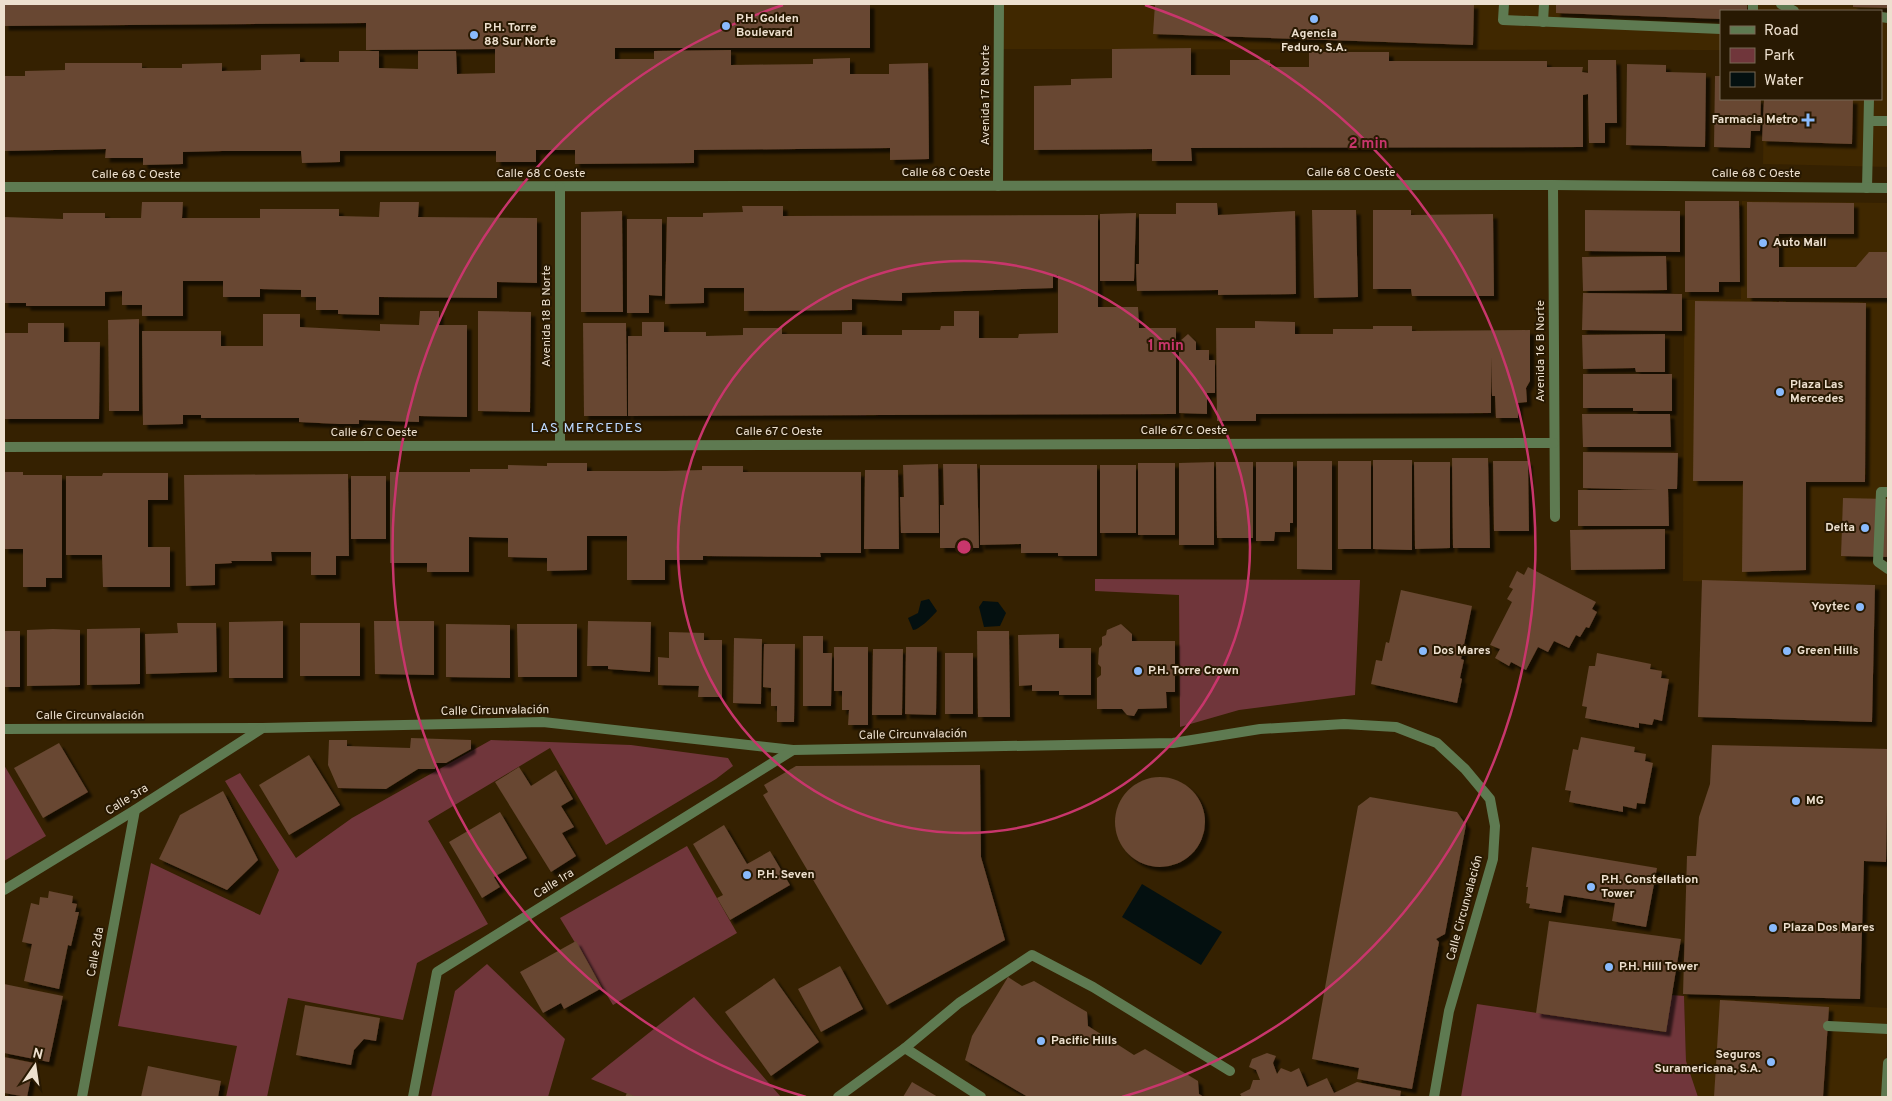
<svg xmlns="http://www.w3.org/2000/svg" width="1892" height="1101" viewBox="0 0 1892 1101" font-family="Overpass,sans-serif">
	<style>
		.built { fill: #402800 }
		.green { fill: #70363b }
		.water { fill: #041010 }
		.building { fill: #674731; filter: url(#shadow) }
		.lines { fill: none; stroke-linecap: round; stroke-linejoin: round }
		.lane { stroke: #5e7a51; stroke-width: 10 }
		.street { stroke: #5e7a51; stroke-width: 10 }
		.ring { fill: none; stroke: #c8366c; stroke-width: 2.5 }
		.poi-dot { fill: #89bafc; stroke: #281902; stroke-width: 2 }
		.labels { text-anchor: middle; dominant-baseline: central; stroke-width: 4; stroke-linejoin: round; paint-order: stroke }
		.poi-label { font-size: 12px; font-weight: bold; fill: #ede0cf; stroke: #281902; text-anchor: start }
		.street-label { font-size: 12px; fill: #ede0cf; stroke: #281902 }
		.neighbourhood-label { font-size: 14px; letter-spacing: 1px; fill: #bcd8fe; stroke: #281902 }
		.centre { fill: #c8366c; stroke: #281902; stroke-width: 2.5 }
		.ring-label { font-size: 15px; text-anchor: middle; font-weight: bold; fill: #c8366c; stroke: #281902; stroke-width: 4; stroke-linejoin: round; paint-order: stroke }
	</style>
	<defs>
		<filter id="shadow"><feDropShadow dx="4.5" dy="4.5" stdDeviation="1" flood-color="#0009"/></filter>
	</defs>
	<rect width="100%" height="100%" fill="#352101"/>
	<g class="built">
		<path d="M999,4H1888V167L1763,164L1764,99H1881V11H1721V50L999,49Z"/>
		<path d="M1742,201L1888,203V585L1683,581L1684,300L1741,299Z"/>
		<path d="M1684,996L1888,1008L1885,1097H1698L1686,1062Z"/>
	</g>
	<g class="green">
		<path d="M1095,579L1360,580L1355,695L1239,710L1180,727L1179,595L1095,591Z"/>
		<path d="M491,740L631,745L728,758L733,766L716,779L606,845L550,748L428,821L488,924L417,963L403,1020L288,998L267,1097H226L237,1046L118,1026L151,863L260,915L279,870L225,781L240,773L296,858L352,818Z"/>
		<path d="M4,765L46,836L4,861Z"/>
		<path d="M687,846L737,933L613,1005L560,918Z"/>
		<path d="M487,964L565,1039L548,1097H431L455,991Z"/>
		<path d="M1671,995L1684,996L1686,1061L1698,1097H1461L1477,1004L1665,1032Z"/>
		<path d="M694,997L781,1097H635L591,1079Z"/>
	</g>
	<g class="water">
		<path d="M929,599L937,611C933,616 919,630 913,630L908,618L918,613L921,601Z"/>
		<path d="M983,601L998,602L1006,613L1000,626L984,627L979,607Z"/>
		<path d="M1142,884L1222,932L1201,965L1122,917Z"/>
	</g>
	<g class="building">
		<path d="M4,4H870V48H615V59H654V51L731,50V65L813,64V59L850,58V74H889V64L928,63L929,159L890,160V148L694,150V163L575,164V150H536V162H496V151H340V162L302,163L301,151H223L183,152V164L143,165V158H105L106,149L4,151V76H25V71L65,70V63H142V68H182V64L222,63V71L261,70V55L300,54V62H339V51H379V68L418,69V51H456L457,74L495,73V49L366,50V23L4,26Z"/>
		<path d="M1155,4H1474L1473,45L1153,34Z"/>
		<path d="M1556,4H1747V11H1721V19L1556,13Z"/>
		<path d="M1853,4H1888V8L1853,7Z"/>
		<path d="M1191,48V75H1230V60H1270V67H1309V52H1389V61H1547V67H1583L1582,72L1588,73V60H1616L1617,123H1605V143H1589L1588,94L1583,95V147L1191,148L1192,161H1152V149L1034,150V86L1071,85V79L1112,78V49Z"/>
		<path d="M1627,64L1666,65V72L1706,73L1705,147L1626,145Z"/>
		<path d="M1715,76H1721V99H1761L1760,131H1751L1750,148L1714,147Z"/>
		<path d="M1764,99H1853L1852,144L1762,141Z"/>
		<path d="M1685,201H1739L1740,282H1719V292H1685Z"/>
		<path d="M142,202H183L182,218H260V209H339V216L379,217L380,202H419L418,217L537,218V283L497,282V298L379,297V315L338,314V310H316V297H301V290L260,289V297H223V281H183V316H142V305H122V291L105,292V306H26V303H4V217L63,219V213H105V218H141Z"/>
		<path d="M1747,202L1854,203V234H1779V267H1856L1869,252H1888V298H1747Z"/>
		<path d="M1176,203H1217L1218,215L1295,211L1296,294L1218,295V290L1137,291L1136,264H1139V214H1176Z"/>
		<path d="M742,206H783V216L1098,215V307H1138L1139,328H1176V414L628,416V336H642V322H664V332H706V336L743,335V328H782V334H842V322H862V335H902V330H940L941,326H954V311H979V338H1018L1019,334L1058,333V275H1053V288L902,293V301L852,299V310L744,311V288H704V303L665,304L667,217H703V213L743,212Z"/>
		<path d="M1312,210H1356L1358,297L1314,298Z"/>
		<path d="M1373,210H1411V215L1493,214L1494,296H1412L1411,289H1373Z"/>
		<path d="M1585,210L1680,211V252L1585,251Z"/>
		<path d="M622,211L623,312H581V212Z"/>
		<path d="M1136,213L1134,281H1100V214Z"/>
		<path d="M627,219H662V296L649,295V313H627Z"/>
		<path d="M1666,256L1667,290L1583,291L1582,257Z"/>
		<path d="M1583,293L1682,294V331L1582,330Z"/>
		<path d="M1695,301L1866,303L1865,482H1806V570L1742,572L1743,481H1693Z"/>
		<path d="M420,311H439V325H467V417L419,416V422L359,420V424H339L299,422V418H201V415H183V424L143,425L142,331H221V346H263V314H300V327L380,331V324L419,325Z"/>
		<path d="M478,311L531,312L530,412L478,411Z"/>
		<path d="M139,319V411H109L108,320Z"/>
		<path d="M1255,321L1295,322V334H1333V329H1373V326H1412V331L1530,330V381L1526,388L1527,402L1518,403V418H1496L1495,396H1492L1491,357V413L1256,414V421H1217L1216,328H1255Z"/>
		<path d="M28,323H64V342H100L99,419H4V333H28Z"/>
		<path d="M583,323H626L627,416H584Z"/>
		<path d="M1188,334L1196,342V350H1209V360H1215V393H1207V414L1179,413V342Z"/>
		<path d="M1665,334V372H1636L1635,368L1583,369L1582,335Z"/>
		<path d="M1583,374H1672V411H1633V408H1583Z"/>
		<path d="M1582,414H1670L1671,447H1583Z"/>
		<path d="M1583,452L1678,453L1677,489H1668L1669,526H1578V490H1657L1583,488Z"/>
		<path d="M1452,458H1488L1490,548H1453Z"/>
		<path d="M1373,460H1412V550L1373,549Z"/>
		<path d="M1297,461H1332V570L1297,569Z"/>
		<rect x="1338" y="461" width="33" height="88"/>
		<path d="M1493,461H1528L1529,531H1494Z"/>
		<path d="M1214,462V545H1179V463Z"/>
		<path d="M1216,462H1253V538H1217Z"/>
		<path d="M1256,462H1293V523H1290V532H1275L1274,541H1256Z"/>
		<path d="M1414,462H1450V548L1415,549Z"/>
		<path d="M547,463H587V471H665L702,470V466H743V472H861V553H820L821,557L703,556V560H665V580H627V536H587V570L547,571V558L508,557V538L469,537V572H427V563H390V472H470V469H508V465L547,466Z"/>
		<rect x="1138" y="463" width="37" height="72"/>
		<path d="M938,464L939,533H901L900,497H904L903,465Z"/>
		<path d="M943,464H977L979,548H940V505H944Z"/>
		<path d="M980,465H1097V556H1058V553H1021V544L980,545Z"/>
		<rect x="1100" y="465" width="36" height="68"/>
		<path d="M865,470H898L899,549H864Z"/>
		<path d="M4,472H23V475H62V578H46V587H23V549H4Z"/>
		<path d="M103,473H168V500H148V547H170V587H103L102,555H66V476H102Z"/>
		<path d="M348,474L349,556H336V575H311V552H271L272,561H231L232,563L215,564V585L186,586L184,475Z"/>
		<rect x="351" y="476" width="35" height="63"/>
		<path d="M1843,498L1888,499V557L1841,556Z"/>
		<path d="M1665,529V569L1571,570L1570,530Z"/>
		<path d="M1528,567L1596,602L1592,609L1597,612L1589,628L1586,627L1580,637L1576,635L1569,648L1554,641L1548,652L1538,647L1526,670L1511,662L1509,666L1495,658L1500,649L1490,645L1512,602L1507,599L1513,589L1509,587L1517,571L1524,575Z"/>
		<path d="M1702,580L1875,585L1872,722L1698,717Z"/>
		<path d="M1401,590L1472,606L1461,659L1464,660L1460,678L1462,679L1457,703L1371,684L1376,660L1382,661L1386,642L1389,643Z"/>
		<path d="M283,621V678H229V622Z"/>
		<path d="M374,621H434V675L375,674Z"/>
		<path d="M588,621L651,622L650,672L608,669V666H587Z"/>
		<path d="M177,623H216L217,672L146,674L145,634L178,633Z"/>
		<rect x="300" y="623" width="60" height="53"/>
		<path d="M446,624L510,625V678L446,677Z"/>
		<path d="M517,624H577V677H518Z"/>
		<path d="M1121,624L1132,634V641H1175V692H1166L1167,708L1138,709L1134,716L1127,715L1122,709H1097V678L1101,675V667L1098,664L1099,648L1102,645V637L1106,635L1107,630Z"/>
		<path d="M140,628V684L87,685V629Z"/>
		<path d="M53,629L80,630V685L27,686V630Z"/>
		<rect x="4" y="631" width="16" height="56"/>
		<path d="M977,631H1009L1010,717H978Z"/>
		<path d="M669,632L704,633V640H722V697H698L699,686L658,685V657L669,658Z"/>
		<path d="M1059,634V648H1091V695H1059V691H1032V685L1019,686L1018,635Z"/>
		<path d="M803,636H823V653H832L831,706H803Z"/>
		<path d="M734,638L762,639L761,704L733,703Z"/>
		<path d="M764,644H795L794,722H777V706H771V688L763,687Z"/>
		<path d="M834,647H868V725H848L849,710H842V691H834Z"/>
		<path d="M906,647H937L936,715L905,714Z"/>
		<path d="M873,649H903L902,715H872Z"/>
		<rect x="945" y="653" width="28" height="61"/>
		<path d="M1597,653L1651,664L1650,669L1662,671L1661,678L1669,679L1662,721L1654,719L1652,725L1639,723V728L1585,718L1587,707L1582,706L1589,666H1595Z"/>
		<path d="M1581,737L1635,747L1634,752L1646,754L1645,761L1653,763L1645,804L1637,803L1636,809L1623,806V812L1569,802L1571,791L1565,790L1573,749L1578,750Z"/>
		<path d="M411,738L471,740V749L446,763H435V769H418L386,789L338,788L328,765L329,740H347V746L410,748Z"/>
		<path d="M59,743L88,792L43,818L14,768Z"/>
		<path d="M1712,745L1888,749L1886,862L1864,861L1860,999L1683,994L1687,856H1696L1699,817L1710,784Z"/>
		<path d="M309,755L340,805L289,835L259,785Z"/>
		<path d="M980,765L981,857L1005,940L887,1005L763,795L768,792L764,785L796,766Z"/>
		<path d="M519,767L531,786L556,770L573,799L561,806L574,827L562,833L576,856L551,872L495,782Z"/>
		<circle cx="1160" cy="822" r="45"/>
		<path d="M223,791L258,860L227,890L159,859L180,815Z"/>
		<path d="M1370,797L1457,812L1466,825L1445,934L1436,939L1439,942L1412,1089L1357,1079L1359,1068L1312,1059L1358,806Z"/>
		<path d="M500,812L527,858L494,877L500,887L482,898L449,842Z"/>
		<path d="M724,825L747,864L770,851L790,885L730,920L717,898L723,895L693,844Z"/>
		<path d="M1532,847L1657,868L1646,927L1612,921L1615,903L1564,895L1561,913L1529,908L1530,904L1526,903L1528,887H1526Z"/>
		<path d="M49,891L73,896L72,903L77,904L75,912H79L71,946L68,945L59,989L24,981L32,944L22,942L31,903L39,905L40,897L48,898Z"/>
		<path d="M1549,921L1681,939L1666,1032L1536,1013Z"/>
		<path d="M576,941L602,988L564,1009L561,1003L543,1013L520,972Z"/>
		<path d="M840,966L863,1009L821,1032L798,989Z"/>
		<path d="M1008,977L1022,986L1034,981L1087,1012L1088,1026L1120,1046L1134,1055L1145,1049L1198,1081L1199,1094L1204,1097H1028L965,1060L972,1036Z"/>
		<path d="M774,978L819,1042L771,1076L725,1012Z"/>
		<path d="M4,984L63,996L49,1062L4,1053Z"/>
		<path d="M1720,1000L1829,1007L1823,1097H1714Z"/>
		<path d="M305,1005L380,1018L376,1041L364,1039L354,1050L351,1065L296,1055Z"/>
		<path d="M1267,1053L1276,1056L1273,1063L1277,1074L1281,1068L1291,1072L1299,1068L1307,1087L1327,1078L1334,1093L1357,1082L1401,1091L1400,1097H1242L1240,1094L1250,1089L1253,1080H1260L1256,1070L1249,1067L1252,1059Z"/>
		<path d="M4,1057L34,1063L27,1097L4,1093Z"/>
		<path d="M148,1066L221,1081L218,1097H141Z"/>
		<path d="M912,1082L938,1097H903Z"/>
		<path d="M627,1093L637,1097H625Z"/>
	</g>
	<g class="lines">
		<g class="lane">
			<path d="M1504,4L1503,20L1721,29"/>
			<path d="M1781,4L1794,11"/>
			<path d="M1753,11V4"/>
			<path d="M1881,17L1888,18"/>
			<path d="M1543,22L1544,4"/>
			<path d="M1869,121H1888"/>
			<path d="M1867,188L1869,99"/>
			<path d="M1888,492H1881L1878,562L1888,569"/>
			<path d="M1828,1026L1888,1029"/>
			<path d="M1886,1097L1888,1063"/>
		</g>
		<g class="street">
			<path d="M1553,185L1555,517"/>
			<path d="M998,186L999,4"/>
			<path d="M4,187L1553,185L1888,188"/>
			<path d="M560,445V187"/>
			<path d="M4,447L1554,443"/>
			<path d="M4,729L262,728L543,722L793,750L1173,743L1260,729L1344,724L1396,727L1437,743L1465,769L1490,799L1495,826L1493,859L1449,1011L1434,1097"/>
			<path d="M4,890L135,810L261,729"/>
			<path d="M905,1048L959,1003L1032,955L1093,987L1230,1071"/>
			<path d="M82,1097L135,810"/>
			<path d="M413,1097L437,972L793,750"/>
			<path d="M838,1097L905,1048L981,1097"/>
		</g>
	</g>
	<g class="ring">
		<circle cx="964" cy="547" r="286"/>
		<path d="M806 1097A572 572 0 0 1 783 5M1145 5A572 572 0 0 1 1122 1097"/>
	</g>
	<g class="poi-dot">
		<circle cx="1314" cy="19" r="5"/>
		<circle cx="726" cy="26" r="5"/>
		<circle cx="474" cy="35" r="5"/>
		<path d="M1805.5 112.5h5v5h5v5h-5v5h-5v-5h-5v-5h5z"/>
		<circle cx="1763" cy="243" r="5"/>
		<circle cx="1780" cy="392" r="5"/>
		<circle cx="1865" cy="528" r="5"/>
		<circle cx="1860" cy="607" r="5"/>
		<circle cx="1423" cy="651" r="5"/>
		<circle cx="1787" cy="651" r="5"/>
		<circle cx="1138" cy="671" r="5"/>
		<circle cx="1796" cy="801" r="5"/>
		<circle cx="747" cy="875" r="5"/>
		<circle cx="1591" cy="887" r="5"/>
		<circle cx="1773" cy="928" r="5"/>
		<circle cx="1609" cy="967" r="5"/>
		<circle cx="1041" cy="1041" r="5"/>
		<circle cx="1771" cy="1062" r="5"/>
	</g>
	<g class="labels">
		<g class="poi-label">
			<text x="736" y="19">P.H. Golden<tspan x="736" dy="14">Boulevard</tspan></text>
			<text x="484" y="28">P.H. Torre<tspan x="484" dy="14">88 Sur Norte</tspan></text>
			<text x="1314" y="34" text-anchor="middle">Agencia<tspan x="1314" dy="14">Feduro, S.A.</tspan></text>
			<text x="1798" y="120" text-anchor="end">Farmacia Metro</text>
			<text x="1773" y="243">Auto Mall</text>
			<text x="1790" y="385">Plaza Las<tspan x="1790" dy="14">Mercedes</tspan></text>
			<text x="1855" y="528" text-anchor="end">Delta</text>
			<text x="1850" y="607" text-anchor="end">Yoytec</text>
			<text x="1433" y="651">Dos Mares</text>
			<text x="1797" y="651">Green Hills</text>
			<text x="1148" y="671">P.H. Torre Crown</text>
			<text x="1806" y="801">MG</text>
			<text x="757" y="875">P.H. Seven</text>
			<text x="1601" y="880">P.H. Constellation<tspan x="1601" dy="14">Tower</tspan></text>
			<text x="1783" y="928">Plaza Dos Mares</text>
			<text x="1619" y="967">P.H. Hill Tower</text>
			<text x="1051" y="1041">Pacific Hills</text>
			<text x="1761" y="1055" text-anchor="end">Seguros<tspan x="1761" dy="14">Suramericana, S.A.</tspan></text>
		</g>
		<g class="street-label">
			<text transform="translate(986 95) rotate(-90)">Avenida 17 B Norte</text>
			<text x="946" y="173">Calle 68 C Oeste</text>
			<text x="1351" y="173">Calle 68 C Oeste</text>
			<text x="541" y="174">Calle 68 C Oeste</text>
			<text x="1756" y="174">Calle 68 C Oeste</text>
			<text x="136" y="175">Calle 68 C Oeste</text>
			<text transform="translate(547 316) rotate(-90)">Avenida 18 B Norte</text>
			<text transform="translate(1541 351) rotate(-90)">Avenida 16 B Norte</text>
			<text x="1184" y="431">Calle 67 C Oeste</text>
			<text x="779" y="432">Calle 67 C Oeste</text>
			<text x="374" y="433">Calle 67 C Oeste</text>
			<text transform="translate(495 711) rotate(-1)">Calle Circunvalación</text>
			<text x="90" y="716">Calle Circunvalación</text>
			<text transform="translate(913 735) rotate(-1)">Calle Circunvalación</text>
			<text transform="translate(127 800) rotate(-32)">Calle 3ra</text>
			<text transform="translate(554 884) rotate(-32)">Calle 1ra</text>
			<text transform="translate(1465 908) rotate(-75)">Calle Circunvalación</text>
			<text transform="translate(96 952) rotate(-80)">Calle 2da</text>
		</g>
		<g class="neighbourhood-label">
			<text x="587" y="428">LAS MERCEDES</text>
		</g>
	</g>
	<circle cx="964" cy="547" r="8" class="centre"/>
	<g class="ring-label">
		<text x="1368" y="148">2 min</text>
		<text x="1166" y="350">1 min</text>
	</g>
	<rect width="1892" height="1101" fill="none" stroke="#ede0cf" stroke-width="10"/>
	<rect x="1720" y="10" width="162" height="90" fill="#281902" stroke="#776954"/>
	<rect x="1730" y="26" width="25" height="8" fill="#5e7a51" stroke="#776954"/>
	<text x="1764" y="35" font-size="15" fill="#ede0cf">Road</text>
	<rect x="1730" y="48" width="25" height="15" fill="#70363b" stroke="#776954"/>
	<text x="1764" y="60" font-size="15" fill="#ede0cf">Park</text>
	<rect x="1730" y="72" width="25" height="15" fill="#041010" stroke="#776954"/>
	<text x="1764" y="85" font-size="15" fill="#ede0cf">Water</text>
	<g transform="translate(35 1066) rotate(13)" stroke="#281902" stroke-width="4" paint-order="stroke">
	<path d="M0-4L9 19L0 12L-9 19Z" fill="#ede0cf"/>
	<text y="-8" font-size="14" font-weight="bold" text-anchor="middle" fill="#ede0cf">N</text>
	</g>
</svg>
